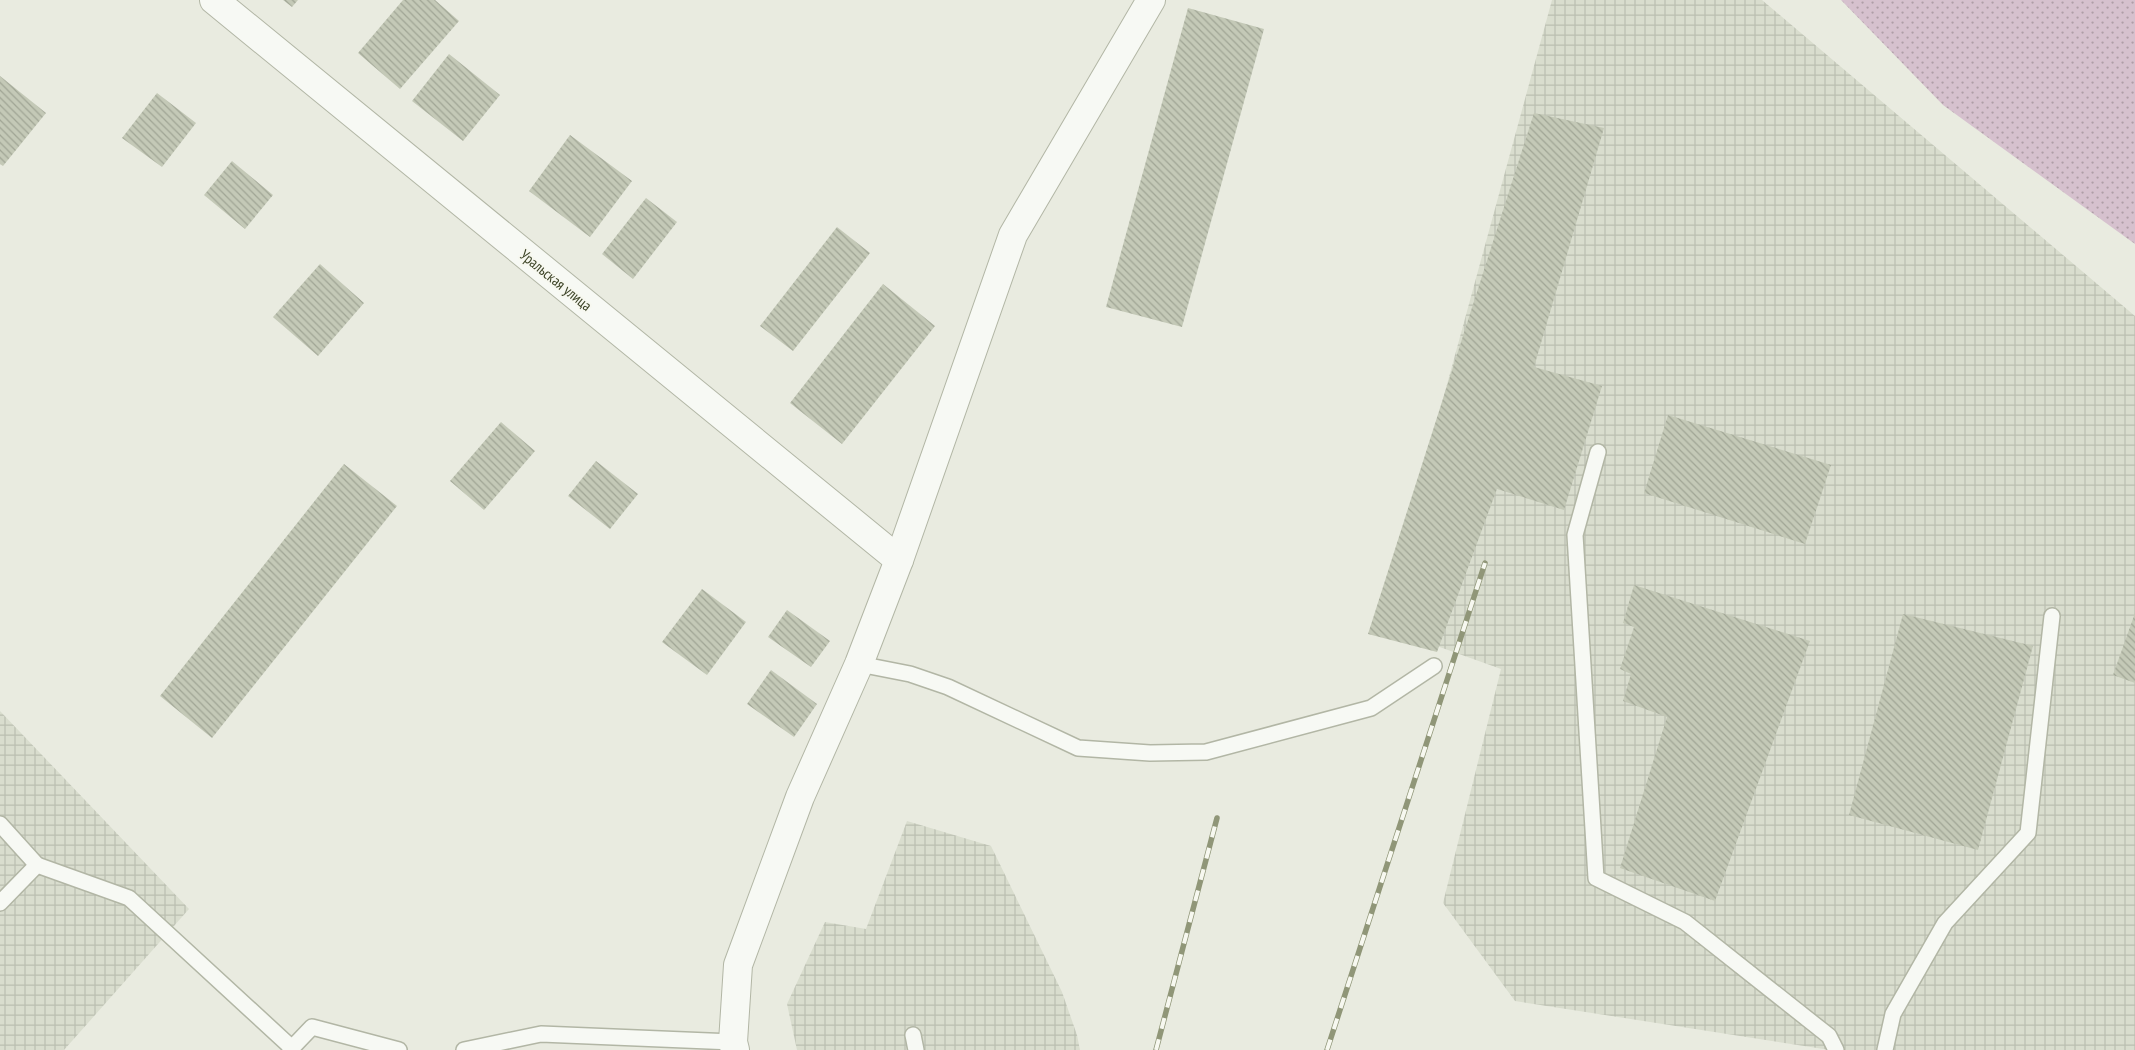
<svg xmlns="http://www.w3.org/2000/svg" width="2135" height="1050" viewBox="0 0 2135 1050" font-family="'PT Sans Narrow',sans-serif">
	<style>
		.industrial { fill: url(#industrial-grid) }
		.grass { fill: url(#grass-dots) }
		.building { fill: url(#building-back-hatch) }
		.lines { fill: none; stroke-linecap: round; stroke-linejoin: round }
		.lane-casing { stroke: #b2b6a5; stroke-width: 18 }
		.street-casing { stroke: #b2b6a5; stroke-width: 30 }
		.lane { stroke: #f7f9f4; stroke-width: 15 }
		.street { stroke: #f7f9f4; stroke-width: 28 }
		.rail-casing { stroke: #909678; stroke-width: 5.5 }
		.rail { stroke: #f7f8f0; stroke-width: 4; stroke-dasharray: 11; stroke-linecap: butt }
		.labels { text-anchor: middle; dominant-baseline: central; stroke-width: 4; stroke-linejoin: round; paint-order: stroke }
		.street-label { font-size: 15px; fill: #3d4427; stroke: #f7f8f0 }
	</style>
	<defs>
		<pattern id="industrial-grid" width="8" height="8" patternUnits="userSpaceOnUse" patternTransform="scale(1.25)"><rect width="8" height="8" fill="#d9ddce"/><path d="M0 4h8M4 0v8" fill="none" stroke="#bbbfb1"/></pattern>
		<pattern id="grass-dots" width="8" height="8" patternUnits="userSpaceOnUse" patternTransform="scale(1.25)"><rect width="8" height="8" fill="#d6c1ce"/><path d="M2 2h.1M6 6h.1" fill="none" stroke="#af9ea7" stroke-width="1.8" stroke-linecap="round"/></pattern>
		<pattern id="building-back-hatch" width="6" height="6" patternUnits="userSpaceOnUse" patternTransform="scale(1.25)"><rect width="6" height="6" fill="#c4c9b7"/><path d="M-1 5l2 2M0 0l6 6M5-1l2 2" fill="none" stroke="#a0a595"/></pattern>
	</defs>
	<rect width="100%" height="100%" fill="#e9ebe0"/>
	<g class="industrial">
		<path d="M1552,0H1762L2135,316V1050H1830L1515,1001L1443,903L1501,669L1381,626Z"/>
		<path d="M0,711L189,909L64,1050H0Z"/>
		<path d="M907,821L991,846L1062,992L1077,1035L1080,1050H797L787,1004L825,922L866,929Z"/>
	</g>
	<path class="grass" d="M1841,0H2135V244L1943,105Z"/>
	<g class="building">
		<path d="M283,0H298L292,7Z"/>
		<path d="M403,0H435L459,21L400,89L358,53Z"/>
		<path d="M1188,8L1264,29L1182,327L1106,307Z"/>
		<path d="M449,54L500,95L463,141L412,101Z"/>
		<path d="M0,76L46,113L3,166L0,164Z"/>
		<path d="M157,93L196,123L162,167L122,138Z"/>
		<path d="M1534,113L1604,128L1534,367L1602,386L1564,510L1497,489L1437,652L1368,634Z"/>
		<path d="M570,135L632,181L590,237L529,191Z"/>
		<path d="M232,161L273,195L245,229L204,195Z"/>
		<path d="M646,198L677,222L633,279L602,254Z"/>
		<path d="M837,227L870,253L793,351L760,326Z"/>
		<path d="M320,264L364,303L318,356L273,317Z"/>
		<path d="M883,284L935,326L842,444L790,403Z"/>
		<path d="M1668,415L1831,465L1805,544L1644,493Z"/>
		<path d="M501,422L535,451L484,510L450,481Z"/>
		<path d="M596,461L638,494L610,529L568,496Z"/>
		<path d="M344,464L397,506L212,738L160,696Z"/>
		<path d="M1634,585L1810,641L1715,901L1620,868L1667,717L1623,701L1631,674L1620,669L1634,627L1623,623Z"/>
		<path d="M702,589L746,622L707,675L662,642Z"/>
		<path d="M787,610L830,641L811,667L768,637Z"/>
		<path d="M2135,613V683L2113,675Z"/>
		<path d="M1903,614L2033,646L1978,850L1849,815Z"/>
		<path d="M771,670L817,704L794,737L747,704Z"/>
	</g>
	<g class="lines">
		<defs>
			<g id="lane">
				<path d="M1598,452L1575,535L1596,878L1685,922L1829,1036L1836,1050"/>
				<path d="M859,664L910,674L948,687L1078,748L1150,753L1206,752L1371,708L1434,666"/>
				<path d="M0,824L37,865"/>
				<path d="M0,903L37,865L129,898L292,1048"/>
				<path d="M913,1035L916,1050"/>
				<path d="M290,1050L312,1027L399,1050"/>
				<path d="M464,1050L541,1034L733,1042"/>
				<path d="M1885,1050L1893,1014L1945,923L2028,833L2052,616"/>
			</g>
			<g id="street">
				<path d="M214,0L899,560"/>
				<path d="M735,1050L733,1042L738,965L800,797L859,664L899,560L1013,235L1151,0"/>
			</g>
		</defs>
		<use href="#lane" class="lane-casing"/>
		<use href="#street" class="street-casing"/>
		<use href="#lane" class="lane"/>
		<use href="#street" class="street"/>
		<defs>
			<g id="rail">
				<path d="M1156,1050L1217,818"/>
				<path d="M1327,1050L1485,563"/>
			</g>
		</defs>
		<use href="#rail" class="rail-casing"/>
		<use href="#rail" class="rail"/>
	</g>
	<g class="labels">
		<g class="street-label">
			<text transform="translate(556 280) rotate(39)">Уральская улица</text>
		</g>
	</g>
</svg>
